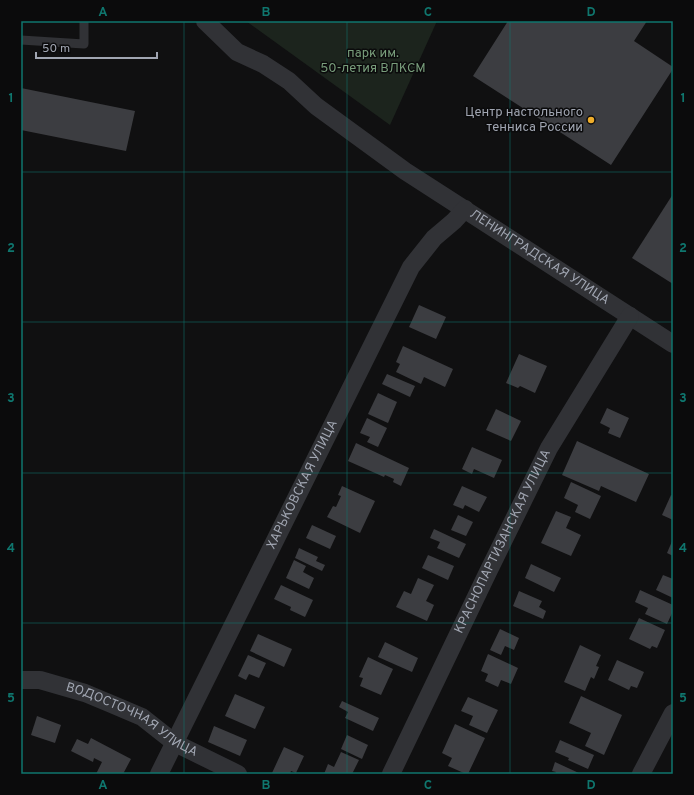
<svg xmlns="http://www.w3.org/2000/svg" width="694" height="795" viewBox="0 0 694 795" font-family="Overpass,sans-serif">
	<style>
		.green { fill: #1c241d }
		.building { fill: #3c3d41 }
		.lines { fill: none; stroke-linecap: round; stroke-linejoin: round }
		.service { stroke: #313236; stroke-width: 9 }
		.minor { stroke: #313236; stroke-width: 18 }
		.grid { fill: none; stroke: #0f766e; stroke-width: 1; stroke-opacity: 0.55 }
		.poi-dot { fill: #eead2b; stroke: #0b0b0c; stroke-width: 1.5 }
		.labels { text-anchor: middle; dominant-baseline: central; stroke-width: 3; stroke-linejoin: round; paint-order: stroke }
		.park-label { font-size: 13px; fill: #789d7b; stroke: #0b0b0c }
		.poi-label { font-size: 13px; fill: #a1a6b2; stroke: #0b0b0c; text-anchor: end }
		.street-label { font-size: 13px; fill: #a1a6b2; stroke: #0b0b0c }
		.neatline { fill: none; stroke: #0f766e; stroke-width: 1.5 }
		.grid-label { font-size: 13px; text-anchor: middle; font-weight: bold; fill: #0f766e }
	</style>
	<rect width="100%" height="100%" fill="#101011"/>
	<path class="green" d="M246,21H437L390,125Z"/>
	<g class="building">
		<path d="M508,21H647L634,41L673,67V69L611,165L473,76Z"/>
		<path d="M21,88L135,111L126,151L21,130Z"/>
		<path d="M673,194V284L632,258Z"/>
		<path d="M419,305L446,317L436,339L409,327Z"/>
		<path d="M403,346L453,369L445,387L424,377L421,384L396,372L400,364L396,362Z"/>
		<path d="M519,354L547,366L535,393L520,386L518,388L506,383Z"/>
		<path d="M387,374L415,386L410,397L382,384Z"/>
		<path d="M378,393L397,402L388,423L368,414Z"/>
		<path d="M607,408L629,418L620,438L608,433L610,428L600,423Z"/>
		<path d="M496,409L521,421L511,441L486,430Z"/>
		<path d="M367,418L387,428L378,447L367,442L370,437L360,433Z"/>
		<path d="M577,441L649,474L636,502L601,486L599,491L562,475Z"/>
		<path d="M356,443L409,468L401,486L393,482L394,479L385,475L384,477L348,461Z"/>
		<path d="M472,447L502,460L494,478L474,469L472,474L462,469Z"/>
		<path d="M571,482L601,496L590,519L575,512L578,505L564,498Z"/>
		<path d="M342,486L375,501L360,533L327,517L333,506L336,507L341,496L338,495Z"/>
		<path d="M462,486L487,497L479,512L465,505L463,509L453,505Z"/>
		<path d="M671,495L673,496V520L662,515Z"/>
		<path d="M556,511L571,517L566,528L581,535L571,556L541,543Z"/>
		<path d="M458,515L473,522L466,536L451,530Z"/>
		<path d="M312,525L336,536L330,549L306,538Z"/>
		<path d="M434,529L466,544L459,558L437,548L440,542L430,538Z"/>
		<path d="M673,539V556L667,553Z"/>
		<path d="M299,548L318,557L316,561L325,565L322,571L295,558Z"/>
		<path d="M428,555L454,566L448,580L422,568Z"/>
		<path d="M294,560L306,566L303,572L314,578L309,589L286,578Z"/>
		<path d="M531,564L561,578L554,592L525,578Z"/>
		<path d="M663,575L673,579V598L656,590Z"/>
		<path d="M418,578L434,585L426,601L434,605L427,621L396,607L404,591L411,594Z"/>
		<path d="M281,585L313,600L305,617L290,610L291,607L274,599Z"/>
		<path d="M640,590L673,605V611L667,624L645,614L648,608L635,602Z"/>
		<path d="M519,591L542,601L539,607L546,611L543,619L513,606Z"/>
		<path d="M639,618L665,630L657,648L652,646L650,649L629,639Z"/>
		<path d="M500,629L519,638L514,650L505,646L501,655L490,650Z"/>
		<path d="M258,634L292,649L284,667L250,651Z"/>
		<path d="M385,642L418,658L412,672L378,657Z"/>
		<path d="M580,645L601,655L596,666L599,667L594,679L591,677L585,691L564,682Z"/>
		<path d="M488,654L518,668L511,684L501,680L498,687L485,681L488,674L481,671Z"/>
		<path d="M248,655L266,663L259,678L249,674L246,680L238,676Z"/>
		<path d="M368,657L393,669L381,695L360,686L363,678L359,677Z"/>
		<path d="M617,660L644,672L637,688L631,686L629,690L608,680Z"/>
		<path d="M235,694L265,707L255,729L225,716Z"/>
		<path d="M581,696L622,715L604,755L585,746L591,733L569,723Z"/>
		<path d="M468,697L498,710L487,733L469,725L473,716L461,711Z"/>
		<path d="M342,701L379,718L373,731L345,718L348,712L339,707Z"/>
		<path d="M37,716L61,725L55,743L31,735Z"/>
		<path d="M455,724L485,738L468,774H466L448,766L452,758L442,753Z"/>
		<path d="M214,726L247,740L240,756L208,742Z"/>
		<path d="M347,735L368,745L362,759L341,749Z"/>
		<path d="M91,738L131,759L123,774H96L102,762L94,758L93,762L71,751L77,739L88,744Z"/>
		<path d="M560,740L594,755L588,769L568,760L569,758L555,752Z"/>
		<path d="M284,747L304,756L296,773L291,771L290,774H274L272,773Z"/>
		<path d="M341,752L359,760L352,774H324L328,764L334,767Z"/>
		<path d="M555,762L581,774H555L556,772L552,771Z"/>
	</g>
	<g class="lines">
		<path class="service" d="M21,40L84,44V21"/>
		<g class="minor">
			<path id="s1" d="M205,21L237,52L263,64L289,81L316,106L405,171L673,344"/>
			<path id="s2" d="M21,680H40L85,693L109,703L142,717L175,743L238,774"/>
			<path id="s3" d="M159,774L411,267L434,238L454,221L465,209"/>
			<path id="s4" d="M391,774L488,572L549,448L630,316"/>
			<path d="M641,774L673,713"/>
		</g>
	</g>
	<path class="grid" d="M184,21V774M347,21V774M510,21V774M21,172H673M21,322H673M21,473H673M21,623H673"/>
	<circle class="poi-dot" cx="591" cy="120" r="4"/>
	<g class="labels">
		<g class="park-label">
			<text x="373" y="54">парк им.<tspan x="373" dy="15">50-летия ВЛКСМ</tspan></text>
		</g>
		<g class="poi-label">
			<text x="583" y="113">Центр настольного<tspan x="583" dy="15">тенниса России</tspan></text>
		</g>
		<g class="street-label">
			<text stroke="none"><textPath href="#s1" startOffset="411">ЛЕНИНГРАДСКАЯ УЛИЦА</textPath></text>
			<text stroke="none"><textPath href="#s3" startOffset="323">ХАРЬКОВСКАЯ УЛИЦА</textPath></text>
			<text stroke="none"><textPath href="#s4" startOffset="258">КРАСНОПАРТИЗАНСКАЯ УЛИЦА</textPath></text>
			<text stroke="none"><textPath href="#s2" startOffset="120">ВОДОСТОЧНАЯ УЛИЦА</textPath></text>
		</g>
	</g>
	<rect width="694" height="795" fill="none" stroke="#0b0b0c" stroke-width="44"/>
	<path d="M36 52v6h121v-6" fill="none" stroke="#a1a6b2" stroke-width="2"/>
	<text x="42" y="52" font-size="12" fill="#a1a6b2" stroke="#0b0b0c" stroke-width="3" paint-order="stroke">50 m</text>
	<rect x="22" y="22" width="650" height="751" class="neatline"/>
	<g class="grid-label">
		<text x="103" y="16">A</text>
		<text x="266" y="16">B</text>
		<text x="428" y="16">C</text>
		<text x="591" y="16">D</text>
		<text x="11" y="102">1</text>
		<text x="683" y="102">1</text>
		<text x="11" y="252">2</text>
		<text x="683" y="252">2</text>
		<text x="11" y="402">3</text>
		<text x="683" y="402">3</text>
		<text x="11" y="552">4</text>
		<text x="683" y="552">4</text>
		<text x="11" y="702">5</text>
		<text x="683" y="702">5</text>
		<text x="103" y="789">A</text>
		<text x="266" y="789">B</text>
		<text x="428" y="789">C</text>
		<text x="591" y="789">D</text>
	</g>
</svg>
